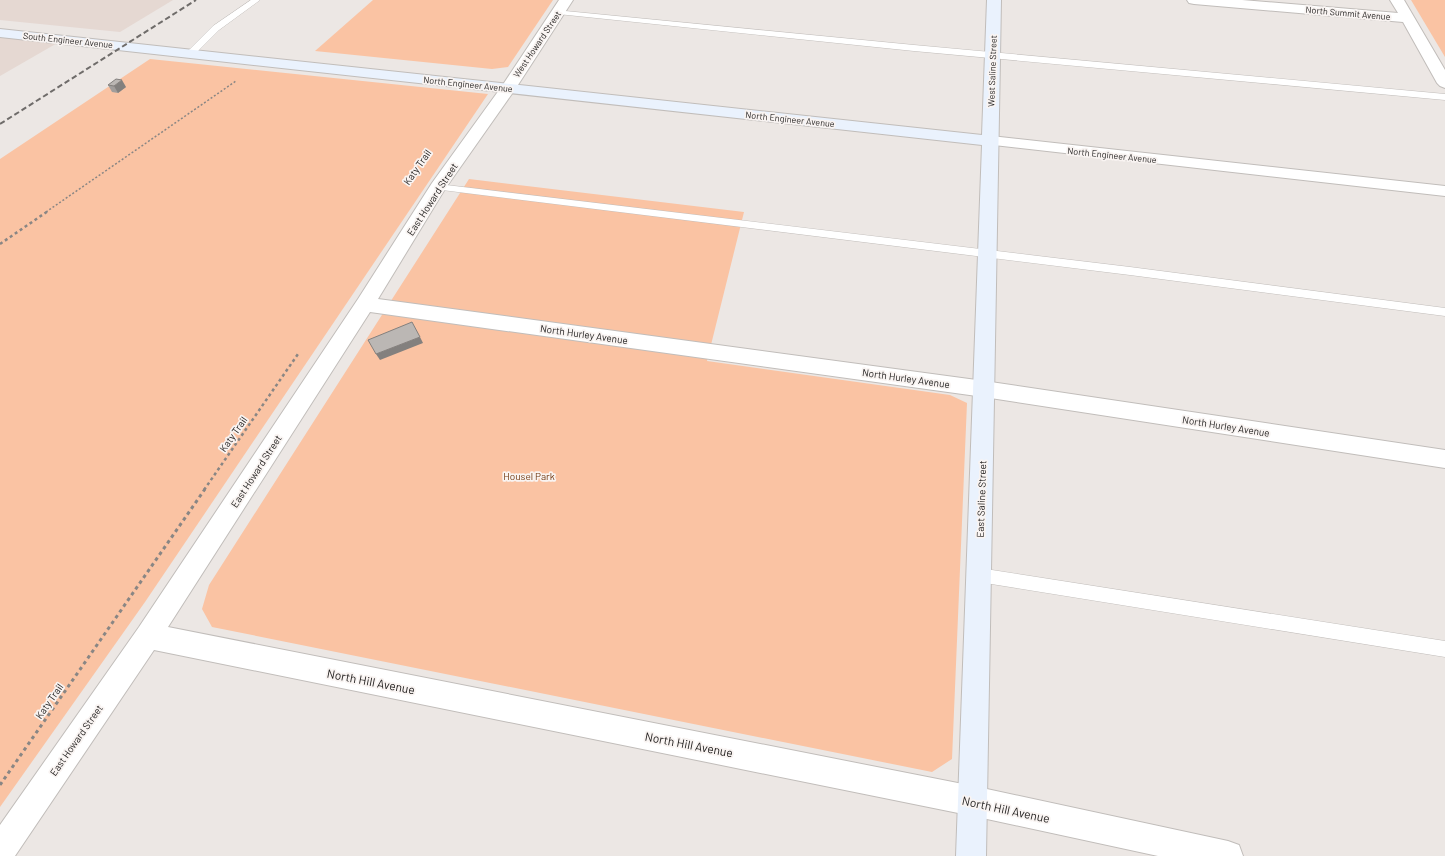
<svg xmlns="http://www.w3.org/2000/svg" width="1445" height="856" viewBox="0 0 1445 856" font-family="Barlow,sans-serif">
	<style>
		.built { fill: #e5d8d2 }
		.green { fill: #fac3a3 }
		.lines { fill: none; stroke-linecap: round; stroke-linejoin: round }
		.lane-casing { stroke: #c1bdba; stroke-width: 1 }
		.street-casing { stroke: #c1bdba; stroke-width: 2 }
		.secondary-casing { stroke: #c1bdba; stroke-width: 2 }
		.path-far2 { stroke: #898684; stroke-width: 1.5; stroke-dasharray: 2 2; stroke-linecap: butt }
		.path-far1 { stroke: #898684; stroke-width: 2.5; stroke-dasharray: 3 3; stroke-linecap: butt }
		.path { stroke: #898684; stroke-width: 3; stroke-dasharray: 3.5 3.5; stroke-linecap: butt }
		.lane { fill: #fff; fill-rule: evenodd }
		.street { fill: #fff; fill-rule: evenodd }
		.secondary { fill: #eaf2fd; fill-rule: evenodd }
		.rail { stroke: #6f6c6a; stroke-width: 2; stroke-dasharray: 5.5 3; stroke-linecap: butt }
		.wall { fill: #a19d9b }
		.shaded-wall { fill: #83807e }
		.building { fill: #bbb7b4; stroke: #83807e }
		.labels { text-anchor: middle; dominant-baseline: central; stroke-width: 3.5; stroke-linejoin: round; paint-order: stroke }
		.far-street-label { font-size: 9px; fill: #262423; stroke: #f9f4f2 }
		.street-label { font-size: 10px; fill: #262423; stroke: #f9f4f2 }
		.park-label { font-size: 10px; fill: #713912; stroke: #f9f4f2 }
		.near-street-label { font-size: 12px; fill: #262423; stroke: #f9f4f2 }
	</style>
	<rect width="100%" height="100%" fill="#ece7e4"/>
	<g class="built">
		<path d="M0,0H173L120,32L0,20Z"/>
		<path d="M0,35L59,42L0,76Z"/>
	</g>
	<g class="green">
		<path d="M373,0H553L508,67L492,69L315,51Z"/>
		<path d="M1411,0H1445V57Z"/>
		<path d="M150,59L488,94L145,602L0,807V159Z"/>
		<path d="M469,179L744,212L707,361L950,395L967,403L952,759L932,772L212,627L202,609L209,585Z"/>
	</g>
	<g class="lines">
		<defs>
			<g id="lane">
				<path d="M251,0H260L219,30L194,55H188L187,53L188,51L213,26Z"/>
				<path d="M555,10L914,45L1445,94V100L914,51L558,14L554,12Z"/>
				<path d="M438,184L1130,267L1445,308V316L1130,275L434,189L433,187Z"/>
				<path d="M979,568L1445,641V657L979,582L974,580L972,575L974,570Z"/>
			</g>
			<g id="street">
				<path d="M559,0H573L516,88L445,189L378,299L984,381L1445,450V468L984,397L370,312L168,627L973,786L1228,841L1239,845L1243,856H1158L973,816L154,650L15,856H0V825L139,627L358,299L432,183L502,86Z"/>
				<path d="M1187,0H1242L1398,13L1390,0H1404L1445,70V88L1440,86L1437,83L1403,22L1194,4L1189,3Z"/>
				<path d="M991,136L1445,186V196L985,144L983,141L985,138Z"/>
			</g>
			<path id="secondary" d="M987,0H1001L986,856H956L982,145L0,37V29L982,135Z"/>
		</defs>
		<use href="#lane" class="lane-casing"/>
		<use href="#street" class="street-casing"/>
		<use href="#secondary" class="secondary-casing"/>
		<path class="path-far2" d="M46,212L236,81"/>
		<g class="path-far1">
			<path d="M0,244L48,211"/>
			<path d="M204,490L298,354"/>
		</g>
		<path class="path" d="M0,785L205,489"/>
		<use href="#lane" class="lane"/>
		<use href="#street" class="street"/>
		<use href="#secondary" class="secondary"/>
		<path class="rail" d="M0,124L196,0"/>
	</g>
	<path class="wall" d="M108,85L126,87L118,93L112,92Z"/>
	<g class="shaded-wall">
		<path d="M122,80L126,87L118,93L114,86Z"/>
		<path d="M420,337L423,343L380,360L376,354Z"/>
	</g>
	<g class="building">
		<path d="M116,79L122,80L114,86L108,85Z"/>
		<path d="M412,322L420,337L376,354L368,340Z"/>
	</g>
	<g class="labels">
		<g class="far-street-label">
			<text transform="translate(1348 13) rotate(5)">North Summit Avenue</text>
			<text transform="translate(68 40) rotate(6)">South Engineer Avenue</text>
			<text transform="translate(537 44) rotate(-56)">West Howard Street</text>
			<text transform="translate(992 71) rotate(-88)">West Saline Street</text>
			<text transform="translate(468 84) rotate(6)">North Engineer Avenue</text>
			<text transform="translate(790 119) rotate(6)">North Engineer Avenue</text>
			<text transform="translate(1112 155) rotate(6)">North Engineer Avenue</text>
		</g>
		<g class="street-label">
			<text transform="translate(417 167) rotate(-55)">Katy Trail</text>
			<text transform="translate(432 199) rotate(-57)">East Howard Street</text>
			<text transform="translate(584 334) rotate(8)">North Hurley Avenue</text>
			<text transform="translate(906 378) rotate(8)">North Hurley Avenue</text>
			<text transform="translate(1226 426) rotate(9)">North Hurley Avenue</text>
			<text transform="translate(233 434) rotate(-55)">Katy Trail</text>
			<text transform="translate(256 471) rotate(-57)">East Howard Street</text>
			<text transform="translate(981 499) rotate(-88)">East Saline Street</text>
			<text transform="translate(49 701) rotate(-55)">Katy Trail</text>
			<text transform="translate(76 740) rotate(-55)">East Howard Street</text>
		</g>
		<g class="park-label">
			<text x="529" y="476">Housel Park</text>
		</g>
		<g class="near-street-label">
			<text transform="translate(371 681) rotate(11)">North Hill Avenue</text>
			<text transform="translate(689 744) rotate(11)">North Hill Avenue</text>
			<text transform="translate(1006 809) rotate(12)">North Hill Avenue</text>
		</g>
	</g>
</svg>
